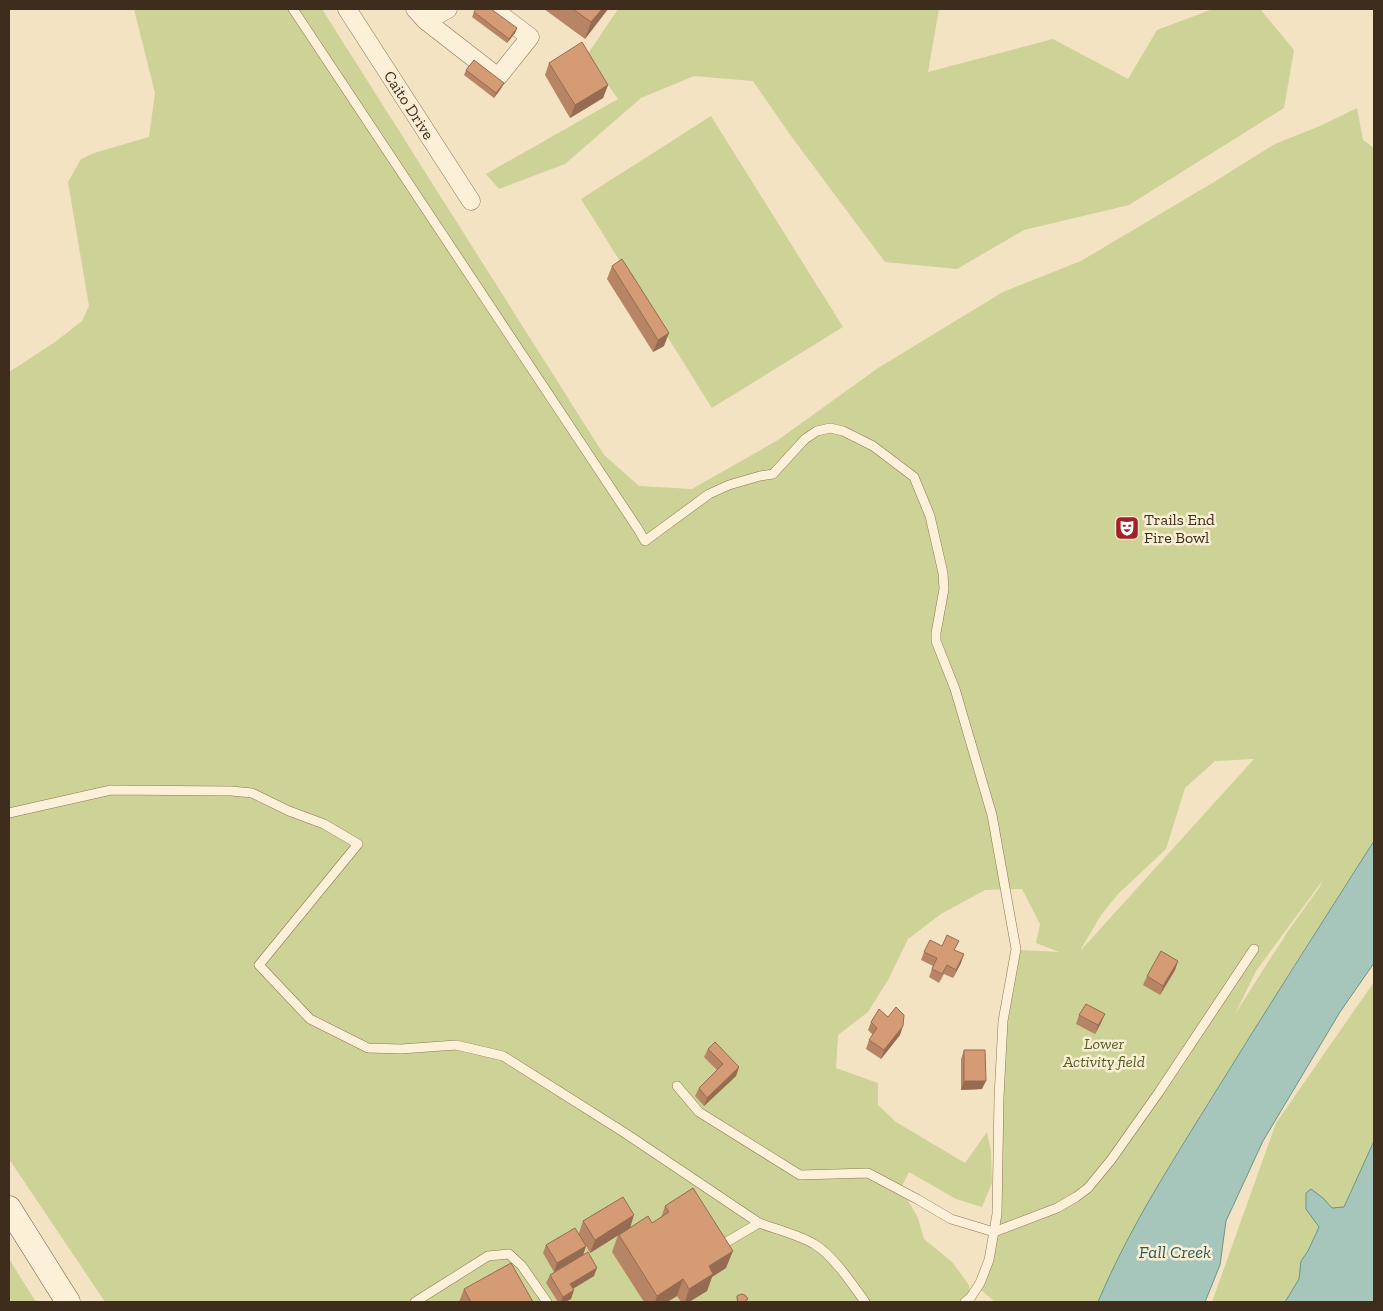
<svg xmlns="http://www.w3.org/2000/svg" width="1383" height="1311" viewBox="0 0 1383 1311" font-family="'Zilla Slab',serif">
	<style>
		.green { fill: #cdd296; fill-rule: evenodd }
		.water { fill: #a6c5bb; stroke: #6b9589 }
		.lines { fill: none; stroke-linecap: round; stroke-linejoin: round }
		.lane-casing { stroke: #907458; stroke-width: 10 }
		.street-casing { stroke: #907458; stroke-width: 19 }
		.secondary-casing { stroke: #71553b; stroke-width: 25 }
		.lane { stroke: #fcf0d8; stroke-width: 9 }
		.street { stroke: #fcf0d8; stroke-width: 18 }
		.secondary { stroke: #fcf0d8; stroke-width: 24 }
		.wall { fill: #b78565 }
		.shaded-wall { fill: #956c52 }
		.building { fill: #d59b75; stroke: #956c52 }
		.labels { text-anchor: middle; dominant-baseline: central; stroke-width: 5; stroke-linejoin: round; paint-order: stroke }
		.street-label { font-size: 16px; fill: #3e2c1d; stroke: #f9edd4 }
		.poi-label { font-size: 16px; fill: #3e2c1d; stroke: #f9edd4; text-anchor: start }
		.park-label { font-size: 16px; font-style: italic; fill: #4f5d22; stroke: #f9edd4 }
		.water-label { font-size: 18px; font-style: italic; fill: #2b5f5b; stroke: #f9edd4 }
	</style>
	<rect width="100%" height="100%" fill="#f3e3c3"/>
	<g class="green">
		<path d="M134,9H322L604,455L639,486L692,489L778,440L878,368L1003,292L1081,261L1214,182L1275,144L1320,126L1357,108L1363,140L1374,148V841L1297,961L1172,1161L1121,1252L1101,1302H995L981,1290L994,1228L1004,1019L1021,950L1059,952L1036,943L1040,924L1022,889L985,890L941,914L908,939L888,980L868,1012L838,1035L836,1068L878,1083V1105L896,1122L965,1163L987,1132L991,1151L992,1183L982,1207L956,1199L909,1172L901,1188L918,1218L924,1239L952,1262L969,1285L970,1302H105L9,1159V372L55,342L82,321L89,306L68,182L81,159L94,153L149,137L155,93ZM1254,759L1082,949H1081L1101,915L1118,894L1166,849L1185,788L1215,761ZM1323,880L1319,888L1288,931L1235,1014L1256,971Z"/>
		<path d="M618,9H939L928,72L1053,39L1128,79L1157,30L1213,9H1260L1294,50L1284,108L1129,205L1024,230L957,269L885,262L791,136L753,81L694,76L641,98L565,164L499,189L486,174L618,99L587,55Z"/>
		<path d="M711,116L843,327L712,408L581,199Z"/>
		<path d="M1374,982V1302H1212L1276,1123Z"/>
		<path d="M9,1259L36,1302H9Z"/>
	</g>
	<g class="water">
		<path d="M1374,841V963L1340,1012L1263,1141L1226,1221L1220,1265L1205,1302H1098C1129,1228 1174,1159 1216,1091C1268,1007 1321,924 1374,841Z"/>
		<path d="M1374,1141V1302H1285L1299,1279L1301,1261L1308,1251L1319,1227L1306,1209V1193L1311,1189L1323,1198L1332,1208L1344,1207Z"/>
	</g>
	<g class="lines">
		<defs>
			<g id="lane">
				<path d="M293,9L638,529L645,541L709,494L729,485L760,476L773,474L805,439L817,431L830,428L843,431L873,446L914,477L930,516L943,573L944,589L936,633V641L955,689L992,815L1016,949L1003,1021L999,1097L997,1214L989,1260L980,1283L971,1297L965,1302"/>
				<path d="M9,813L111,790L231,791L252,793L289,811L324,824L358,844L259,965L310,1019L368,1048L401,1049L456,1045L503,1056L625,1133L759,1223"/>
				<path d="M677,1086L699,1112L800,1175L868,1173L917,1199L951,1219L994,1232L1057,1208L1076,1197L1088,1188L1111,1160L1159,1092L1254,949"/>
				<path d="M718,1247L759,1223C775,1229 799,1235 814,1244C832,1254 853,1285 865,1302"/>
				<path d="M415,1302L488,1256L509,1254L522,1266L547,1302"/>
			</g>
			<g id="street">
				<path d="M347,9L471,201"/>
				<path d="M415,9L426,21"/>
				<path d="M448,9L426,21L498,77L530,37L493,9"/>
			</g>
			<path id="secondary" d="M9,1208L68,1302"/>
		</defs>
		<use href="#lane" class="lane-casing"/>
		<use href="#street" class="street-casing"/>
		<use href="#secondary" class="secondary-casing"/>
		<use href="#lane" class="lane"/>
		<use href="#street" class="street"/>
		<use href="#secondary" class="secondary"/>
	</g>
	<g class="wall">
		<path d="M544,9H608L585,39Z"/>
		<path d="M474,12L517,28L515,33L507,43L472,17Z"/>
		<path d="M549,63L608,85L603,98L570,118L545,75Z"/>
		<path d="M466,70L502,87L494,98L464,75Z"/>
		<path d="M612,266L664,346L653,352L607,279Z"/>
		<path d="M942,946L955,950L961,963L953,978L944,974L939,983L929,977L933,966L921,960L924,952Z"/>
		<path d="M1178,961L1175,970L1160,995L1143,985L1147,976Z"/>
		<path d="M1079,1015L1101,1023L1095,1034L1076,1024Z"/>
		<path d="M871,1022L900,1035L881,1059L866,1049L869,1040L873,1035L868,1030Z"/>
		<path d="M708,1049L739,1067L736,1076L704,1106L695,1096L699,1088L717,1070L704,1057Z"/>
		<path d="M964,1050L982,1089L961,1090V1059Z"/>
		<path d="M665,1206L726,1268L712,1277L707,1291L689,1302H681L677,1296L667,1302H644L612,1252L618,1235L590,1253L584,1242L586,1246L583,1255L594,1276L573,1289L571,1299L565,1302H558L546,1283L550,1275L581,1255L554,1272L543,1253L546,1245L579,1233L583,1221L630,1227L652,1223L661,1218Z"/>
		<path d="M464,1289L533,1302H459Z"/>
	</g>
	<g class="shaded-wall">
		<path d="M602,9H608L585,39L591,22Z"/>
		<path d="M517,28L515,33L507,43L509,39Z"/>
		<path d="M504,83L502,87L494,98L496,93Z"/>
		<path d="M608,85L603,98L570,118L575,105Z"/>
		<path d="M669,333L664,346L653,352L658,340Z"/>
		<path d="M964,954L961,963L953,978L956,970Z"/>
		<path d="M1178,961L1175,970L1160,995L1163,986Z"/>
		<path d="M1105,1014L1101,1023L1095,1034L1098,1025Z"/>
		<path d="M903,1026L900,1035L881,1059L884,1050Z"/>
		<path d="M739,1067L736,1076L704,1106L707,1098Z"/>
		<path d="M964,1081H986L982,1089L961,1090Z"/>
		<path d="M634,1215L630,1228L590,1253L595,1240Z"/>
		<path d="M586,1246L583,1255L554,1272L557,1263Z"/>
		<path d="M733,1251L726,1268L712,1277L707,1291L689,1302H685L689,1289L709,1266Z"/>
		<path d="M597,1268L594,1276L567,1292L570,1284Z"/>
		<path d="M683,1279L677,1296L667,1302H655L657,1296Z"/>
		<path d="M574,1290L571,1299L565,1302H561L563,1297Z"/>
	</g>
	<g class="building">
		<path d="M476,9H491L517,28L509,39L474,12Z"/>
		<path d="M573,9H602L591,22Z"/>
		<path d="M582,42L608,85L575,105L549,63Z"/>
		<path d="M474,60L504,83L496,93L466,70Z"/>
		<path d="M622,259L669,333L658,340L612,266Z"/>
		<path d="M947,935L959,941L954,950L964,954L956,970L947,965L942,974L932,969L937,958L924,952L930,940L942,946Z"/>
		<path d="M1161,951L1178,961L1163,986L1147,976Z"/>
		<path d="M1086,1004L1105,1014L1098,1025L1079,1015Z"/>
		<path d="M896,1007L904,1015L903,1026L884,1050L869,1040L877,1028L871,1022L879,1009L888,1017Z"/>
		<path d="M715,1042L739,1067L707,1098L699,1088L723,1064L708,1049Z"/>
		<path d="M964,1050H985L986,1081H964Z"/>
		<path d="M693,1188L733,1251L709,1266L713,1274L689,1289L683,1279L657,1296L619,1235L648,1216L652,1223L669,1212L665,1206Z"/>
		<path d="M623,1197L634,1215L595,1240L583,1221Z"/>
		<path d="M575,1228L586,1246L557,1263L546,1245Z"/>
		<path d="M588,1252L597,1268L570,1284L574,1290L563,1297L550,1275Z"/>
		<path d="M511,1263L533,1302H471L464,1289Z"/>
		<path d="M741,1294L745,1295L748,1299L744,1302H738L737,1299V1296Z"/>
	</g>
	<defs>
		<symbol id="theatre-square" viewBox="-11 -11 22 22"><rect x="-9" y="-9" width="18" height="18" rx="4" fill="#a52125" stroke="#f9edd4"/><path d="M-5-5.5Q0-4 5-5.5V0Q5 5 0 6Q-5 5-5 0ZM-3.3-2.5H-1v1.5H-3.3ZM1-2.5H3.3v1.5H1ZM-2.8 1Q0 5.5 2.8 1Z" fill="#fff"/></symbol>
	</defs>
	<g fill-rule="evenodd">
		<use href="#theatre-square" x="1113" y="514" width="28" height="28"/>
	</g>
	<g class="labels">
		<g class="street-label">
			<text transform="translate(409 105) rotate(57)">Caito Drive</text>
		</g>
		<g class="poi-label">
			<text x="1144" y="519">Trails End<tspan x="1144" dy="18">Fire Bowl</tspan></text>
		</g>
		<g class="park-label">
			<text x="1104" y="1043">Lower<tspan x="1104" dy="18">Activity field</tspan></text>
		</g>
		<g class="water-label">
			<text x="1175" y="1252">Fall Creek</text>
		</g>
	</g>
	<rect width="1383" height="1311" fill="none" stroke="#3e2c1d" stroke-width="20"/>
</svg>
